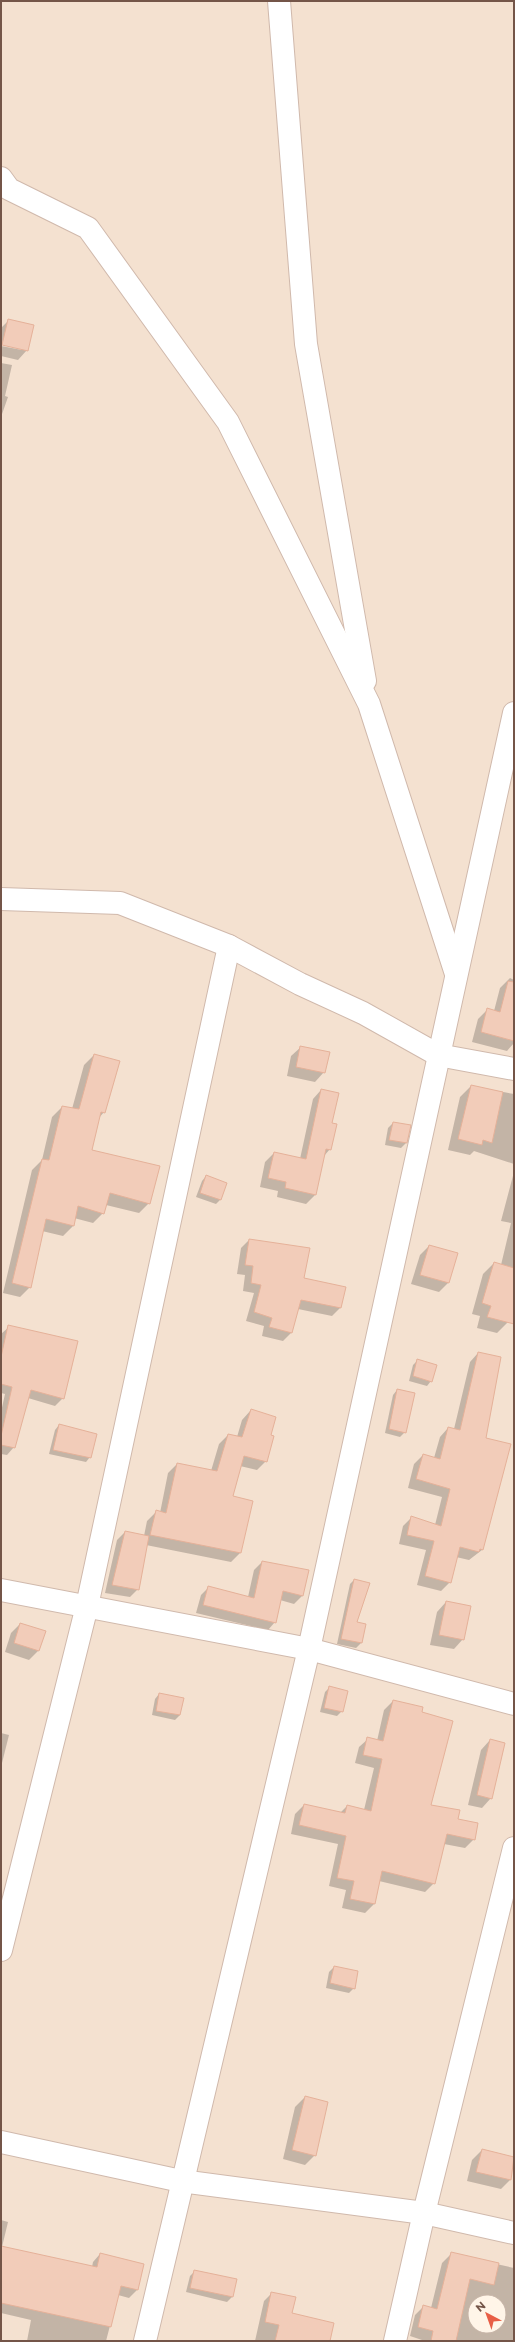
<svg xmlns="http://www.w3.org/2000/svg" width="515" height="2342" viewBox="0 0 515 2342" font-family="Montserrat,sans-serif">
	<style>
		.residential { fill: #f4e1d0; fill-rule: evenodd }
		.shadow { fill: #0003; fill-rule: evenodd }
		.building { fill: #f2ccb9; stroke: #e5b199 }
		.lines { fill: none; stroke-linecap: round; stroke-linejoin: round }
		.minor-casing { stroke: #d0b9ac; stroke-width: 24 }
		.minor { stroke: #fff; stroke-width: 22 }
	</style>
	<rect width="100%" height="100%" fill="#fcf0e2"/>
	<path class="residential" d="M1,1H514V2341H1ZM475,2302H499V2326H475Z"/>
	<g class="shadow">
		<path d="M8,321L27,350L18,360L1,356V346L22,350V348L1,344V328Z"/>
		<path d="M1,363L12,365L5,396L8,397L1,417Z"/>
		<path d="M510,978L514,980V1043L507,1051L472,1042L478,1019L488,1009L494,1011L500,988Z"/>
		<path d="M301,1047L324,1072L315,1082L287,1076L291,1056Z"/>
		<path d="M94,1055L104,1112L98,1119L90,1151L149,1203L139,1213L106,1205L103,1213L93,1223L74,1218L73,1226L63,1236L42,1231L30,1287L20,1297L3,1293L32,1170L42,1160L52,1117L62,1107L72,1109L84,1065Z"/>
		<path d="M471,1086L514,1094V1164L474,1151L470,1155L448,1150L460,1097Z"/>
		<path d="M321,1090L331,1124L330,1149L324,1156L315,1195L306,1204L277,1197L278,1191L260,1187L265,1162L274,1153L300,1159L313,1099Z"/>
		<path d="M393,1123L410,1126L406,1143L401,1148L385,1145L388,1128Z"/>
		<path d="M514,1172V1300L508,1322L497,1333L477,1328L480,1316L472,1314L483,1274L494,1263L501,1265L511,1223L501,1221Z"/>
		<path d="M206,1176L220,1200L216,1204L196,1197L202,1181Z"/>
		<path d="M249,1240L303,1279L345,1288L340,1308L332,1316L298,1309L291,1333L283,1341L262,1336L264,1326L246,1321L254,1293L243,1291L245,1275L237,1274L241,1248Z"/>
		<path d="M429,1246L448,1283L439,1292L411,1284L420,1255Z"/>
		<path d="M9,1327L63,1398L55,1406L28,1398L14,1447L7,1455L1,1454V1412L5,1394L1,1393V1334Z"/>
		<path d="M478,1353L484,1439L510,1445L482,1550L469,1560L456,1557L450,1582L441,1591L417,1585L426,1550L399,1544L403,1526L412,1517L435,1525L442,1497L408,1488L414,1464L423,1455L434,1458L440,1437L448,1428L454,1429L470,1362Z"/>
		<path d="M418,1360L431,1381L427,1386L409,1381L413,1365Z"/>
		<path d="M397,1390L405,1432L400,1437L385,1433L393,1395Z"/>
		<path d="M251,1410L270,1435L266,1461L257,1470L240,1466L232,1497L240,1553L231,1562L146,1545L138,1589L130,1597L105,1593L117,1540L125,1532L144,1536L147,1521L156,1512L160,1513L168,1473L177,1464L211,1471L219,1444L228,1435L237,1437L242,1420Z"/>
		<path d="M59,1425L90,1457L86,1462L49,1454L55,1430Z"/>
		<path d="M262,1562L308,1571L302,1596L294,1604L280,1600L275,1622L268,1630L196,1613L201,1595L209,1587L248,1597L254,1570Z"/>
		<path d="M354,1580L356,1623L365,1625L361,1643L356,1648L337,1644L350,1584Z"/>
		<path d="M446,1602L463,1639L454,1649L430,1645L437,1612Z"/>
		<path d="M20,1624L38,1651L29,1660L5,1652L11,1633Z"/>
		<path d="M330,1687L342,1711L337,1716L320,1712L325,1692Z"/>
		<path d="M159,1694L182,1699L180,1715L175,1720L152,1715L155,1699Z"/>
		<path d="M393,1701L430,1805L456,1819L474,1839L465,1848L444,1844L434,1883L425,1892L379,1881L374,1904L365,1913L342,1908L346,1890L329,1886L338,1844L291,1834L295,1814L304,1805L340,1813L347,1806L364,1810L374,1768L355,1763L359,1747L368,1739L377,1741L384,1710Z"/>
		<path d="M1,1733L9,1735L1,1767Z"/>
		<path d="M490,1740L491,1798L482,1808L468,1805L481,1750Z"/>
		<path d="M334,1967L354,1988L349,1993L326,1988L329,1972Z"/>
		<path d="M305,2097L315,2155L305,2165L283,2159L295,2107Z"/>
		<path d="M482,2150L514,2158L510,2180L501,2189L467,2181L472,2160Z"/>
		<path d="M1,2220L8,2222L2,2247L92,2267L93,2262L100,2254L137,2290L129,2298L118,2295L106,2341H27L31,2320L1,2313Z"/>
		<path d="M451,2254L514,2268V2341H425L410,2336L415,2315L424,2306L431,2308L442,2263ZM475,2302H499V2326H475Z"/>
		<path d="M195,2271L236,2280L232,2297L227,2302L186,2292L190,2276Z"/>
		<path d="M272,2293L291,2314L329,2341H255L264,2301Z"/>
	</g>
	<g class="building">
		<path d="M8,319L34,325L28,351L2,345Z"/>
		<path d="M508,981L514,982V1041L481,1032L487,1008L500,1012Z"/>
		<path d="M300,1046L330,1052L325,1073L296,1067Z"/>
		<path d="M94,1054L120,1061L105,1113L101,1112L92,1150L160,1166L150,1204L110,1193L104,1214L78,1206L74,1226L46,1219L31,1288L12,1283L42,1159L49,1160L62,1106L79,1109Z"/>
		<path d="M471,1085L503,1092L492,1143L483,1140L482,1145L458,1139Z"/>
		<path d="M321,1089L339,1093L332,1123L337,1124L331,1150L326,1149L316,1195L285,1188L286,1182L268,1178L274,1152L306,1159Z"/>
		<path d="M393,1122L411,1125L407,1143L389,1140Z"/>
		<path d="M206,1175L227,1183L221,1200L200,1193Z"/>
		<path d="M249,1239L310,1248L304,1278L346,1287L341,1308L301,1300L292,1333L269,1327L272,1318L254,1312L261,1285L251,1283L253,1266L245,1265Z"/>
		<path d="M429,1245L458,1253L449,1283L420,1275Z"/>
		<path d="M494,1262L514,1268V1324L487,1317L491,1306L482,1303Z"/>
		<path d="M8,1325L78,1341L64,1399L31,1390L15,1448L1,1445V1436L12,1387L1,1384V1357Z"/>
		<path d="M478,1352L501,1357L486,1438L511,1444L483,1550L480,1549L479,1552L460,1547L451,1583L425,1576L434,1541L407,1535L411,1516L441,1526L450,1489L416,1479L423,1454L440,1459L448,1427L460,1430Z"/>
		<path d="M417,1359L437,1365L432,1382L413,1376Z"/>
		<path d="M397,1389L415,1393L406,1433L389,1429Z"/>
		<path d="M251,1409L276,1417L271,1435L274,1436L267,1462L244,1456L233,1496L253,1501L241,1553L150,1535L156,1510L166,1513L177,1463L217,1471L228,1434L242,1437Z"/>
		<path d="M59,1424L97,1434L91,1458L53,1450Z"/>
		<path d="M125,1531L149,1536L139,1590L112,1585Z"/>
		<path d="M262,1561L309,1570L303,1596L283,1591L276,1623L203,1605L208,1586L254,1598Z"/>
		<path d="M354,1579L370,1583L357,1622L366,1624L362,1643L341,1639Z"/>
		<path d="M446,1601L471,1606L464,1640L439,1635Z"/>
		<path d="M20,1623L46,1631L39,1651L14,1643Z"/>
		<path d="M329,1686L348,1691L343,1712L324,1708Z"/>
		<path d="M159,1693L184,1698L180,1715L156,1711Z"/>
		<path d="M393,1700L423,1707L422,1712L453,1721L431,1805L460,1810L458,1819L478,1823L475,1840L447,1834L435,1884L382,1871L375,1904L350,1899L354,1881L337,1878L346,1836L299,1825L304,1804L345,1813L347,1805L371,1811L382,1759L363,1755L367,1737L383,1741Z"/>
		<path d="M490,1739L505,1743L492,1799L477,1795Z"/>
		<path d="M334,1966L358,1971L355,1989L330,1983Z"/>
		<path d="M305,2096L328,2102L316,2156L292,2150Z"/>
		<path d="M482,2149L514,2157L511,2180L476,2172Z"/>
		<path d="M1,2246L97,2267L100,2253L144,2264L138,2290L121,2286L111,2327L1,2303Z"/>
		<path d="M451,2252L499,2263L494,2285L470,2279L456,2341H431L433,2331L418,2327L423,2305L437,2309Z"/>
		<path d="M194,2270L237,2279L233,2297L190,2288Z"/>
		<path d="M271,2292L296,2297L292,2313L334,2323L330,2341H275L279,2325L265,2322Z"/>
	</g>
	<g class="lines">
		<defs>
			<g id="minor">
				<path d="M279,1L306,344L365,681"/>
				<path d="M1,178L9,189L88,228L228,422L369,704L456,974"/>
				<path d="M1,899L120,903L229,946L300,984L363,1013L438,1055L514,1069"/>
				<path d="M1,1590L309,1649L514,1704"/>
				<path d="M1,1950L87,1606L229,946"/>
				<path d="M1,2142L181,2181L424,2213L514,2233"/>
				<path d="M145,2341L309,1649L514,713"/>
				<path d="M395,2341L424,2213L514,1848"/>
			</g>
		</defs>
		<use href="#minor" class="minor-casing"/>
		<use href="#minor" class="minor"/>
	</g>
	<rect width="515" height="2342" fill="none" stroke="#745548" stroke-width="4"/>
	<g transform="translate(487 2314) rotate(319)"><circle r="19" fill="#fff5e8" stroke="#c7b5a8"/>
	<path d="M0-3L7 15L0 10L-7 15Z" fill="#e85e45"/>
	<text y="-6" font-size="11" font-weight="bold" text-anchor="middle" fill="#745548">N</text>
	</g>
</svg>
